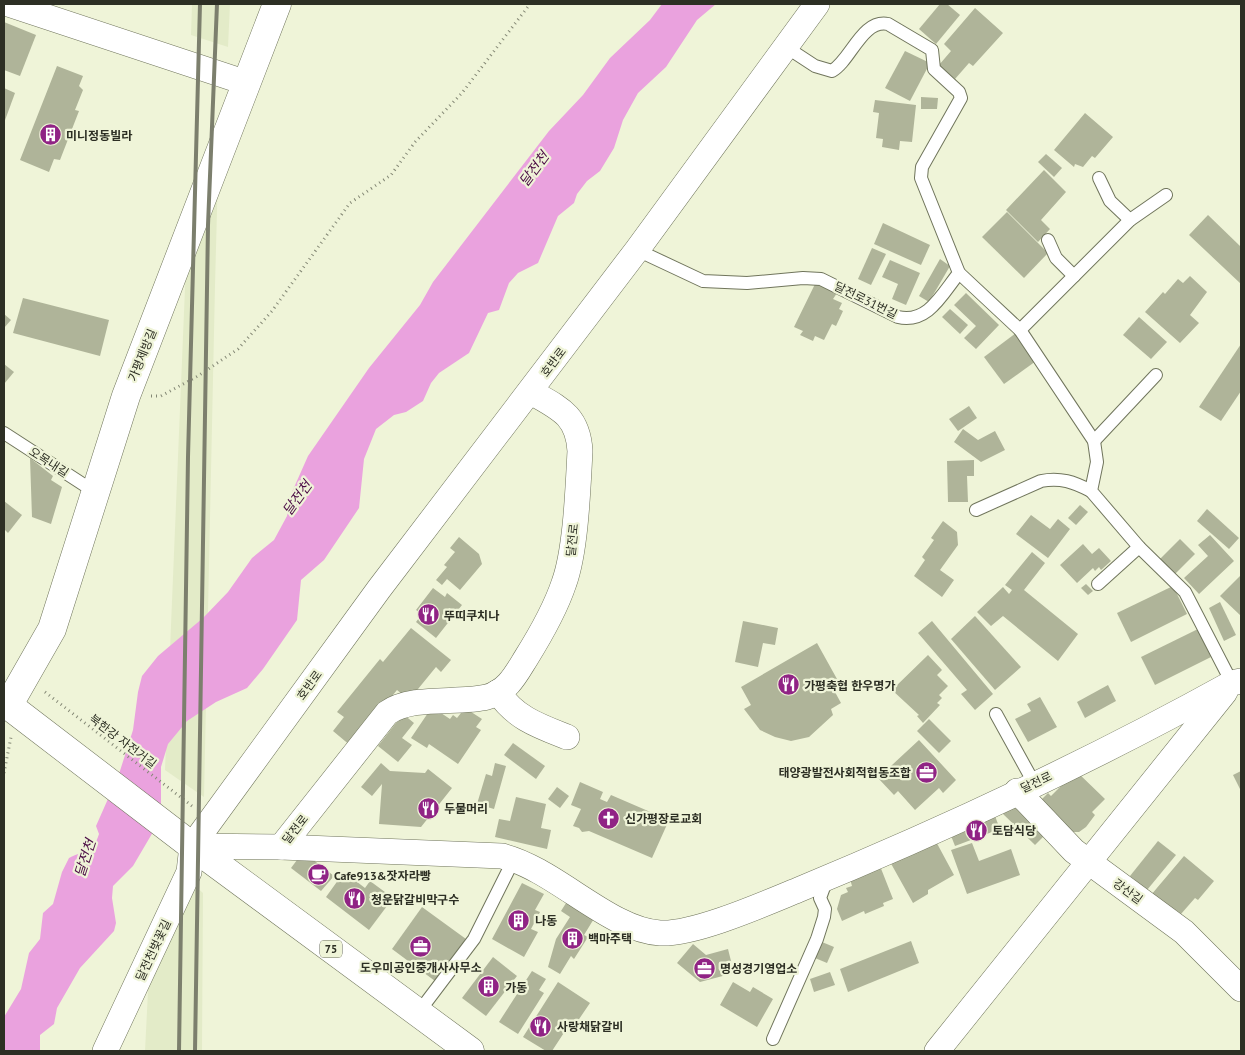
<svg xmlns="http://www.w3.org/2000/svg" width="1245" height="1055" viewBox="0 0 1245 1055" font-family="'PT Sans','Noto Sans KR',sans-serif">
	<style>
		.built { fill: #e3ebc8 }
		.water { fill: #eaa2de }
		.building { fill: #afb499 }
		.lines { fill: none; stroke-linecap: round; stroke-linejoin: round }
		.lane-casing { stroke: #70755c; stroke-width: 14 }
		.street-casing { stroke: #70755c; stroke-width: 26 }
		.secondary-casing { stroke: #70755c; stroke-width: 29 }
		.primary-casing { stroke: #70755c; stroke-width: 29 }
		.path { stroke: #848875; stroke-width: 3; stroke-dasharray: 1 4; stroke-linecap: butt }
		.lane { stroke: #fff; stroke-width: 12 }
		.street { stroke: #fff; stroke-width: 25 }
		.secondary { stroke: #fff; stroke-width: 28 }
		.primary { stroke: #fff; stroke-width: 28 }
		.rail { stroke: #7c7f6d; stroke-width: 4 }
		.labels { text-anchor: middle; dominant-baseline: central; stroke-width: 4.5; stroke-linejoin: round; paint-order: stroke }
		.shield { fill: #eff4d8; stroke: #676a5a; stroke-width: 1 }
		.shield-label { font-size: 11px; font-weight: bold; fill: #2d2f24 }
		.poi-label { font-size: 12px; font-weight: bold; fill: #2d2f24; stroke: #eff4d8; text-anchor: start }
		.street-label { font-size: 12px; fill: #2d2f24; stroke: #eff4d8 }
		.water-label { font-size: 14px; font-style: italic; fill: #4b0c45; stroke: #eff4d8 }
	</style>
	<rect width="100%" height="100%" fill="#eff4d8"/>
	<g class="built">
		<path d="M192,4H230L228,47L191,35Z"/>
		<path d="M218,173L215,286L204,797L165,770L187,240Z"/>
		<path d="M178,871L203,893L202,1051H145L151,932Z"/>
	</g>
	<path class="water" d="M662,4H716L697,20L666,67L638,93L623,120L614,148L600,171L587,181L577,194L574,203L558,216L538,263L518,273L509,283L499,310L488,313L469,353L439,373L431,383L423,401L406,412L394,415L376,429L364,459L359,508L324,560L301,580L297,620L263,669L247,688L216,702L187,721L168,744L161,767V807L153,832L133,866L113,886L112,898L116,923L114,931L80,968L57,1008L54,1024L40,1035V1051H4V1017L21,989L29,953L40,939L43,913L53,904L62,872L69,858C86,849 92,855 99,834L96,826L119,774L133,730L138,692L142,676L158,656L203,618L228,592L252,558L274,540L287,516L292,492L308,456L369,368L420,305L433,282L549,131L583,95L610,58L650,20Z"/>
	<g class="building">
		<path d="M940,4H947L960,15L936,44L919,29Z"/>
		<path d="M975,8L1003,33L973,66L969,63L955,79L939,65L951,51L944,44Z"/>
		<path d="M4,22L36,35L20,76L4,70Z"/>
		<path d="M905,51L930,63L910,101L885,88Z"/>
		<path d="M57,66L83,76L79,86L83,90L75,110L79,111L60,160L54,159L49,172L20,160Z"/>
		<path d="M4,88L15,93L4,123Z"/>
		<path d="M921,97L938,98L937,109H921Z"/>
		<path d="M875,100L916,105L912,142L900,141L899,150L882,147L883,139L876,138L879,113L873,112Z"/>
		<path d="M1085,113L1113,137L1095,158L1092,156L1083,167L1075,164L1074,167L1054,150Z"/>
		<path d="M1046,154L1062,168L1054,177L1038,162Z"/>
		<path d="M1044,170L1066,192L1041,220L1050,229L1038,242L1006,210Z"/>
		<path d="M1007,212L1048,253L1024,278L982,237Z"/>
		<path d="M1208,215L1241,247V284L1189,235Z"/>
		<path d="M883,223L930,245L921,265L874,244Z"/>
		<path d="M872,248L886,254L871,285L858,279Z"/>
		<path d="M940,259L950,266L929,302L919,296Z"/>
		<path d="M890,260L920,273L906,305L892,299L898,284L882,277Z"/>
		<path d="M1190,276L1207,292L1190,315L1199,323L1180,343L1145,312L1163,292L1165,294L1178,279L1183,283Z"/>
		<path d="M816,282L837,293L833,299L842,303L839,309L843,311L836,326L832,324L824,340L815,336L813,341L800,335L803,331L794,327Z"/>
		<path d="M966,293L999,325L976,349L964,338L976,326L954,305Z"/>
		<path d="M23,298L109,320L100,356L13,333Z"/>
		<path d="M950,309L968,325L960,334L942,317Z"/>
		<path d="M4,314L11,320L4,328Z"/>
		<path d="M1139,317L1167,342L1151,359L1123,335Z"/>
		<path d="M1016,333L1036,361L1004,384L984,357Z"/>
		<path d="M1241,344V391L1221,421L1199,407Z"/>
		<path d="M4,364L14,372L4,384Z"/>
		<path d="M969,406L977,418L958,431L949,419Z"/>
		<path d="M963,429L978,440L995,431L1005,450L981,462L954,442Z"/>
		<path d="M30,458L53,476L51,480L62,487L51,524L32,517Z"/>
		<path d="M974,460V476H967L968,502H948L947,461Z"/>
		<path d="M4,501L22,515L8,533L4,529Z"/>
		<path d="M1080,505L1088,512L1076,525L1068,518Z"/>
		<path d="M1207,509L1239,538L1229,549L1197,521Z"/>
		<path d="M1031,515L1050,529L1058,519L1070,529L1048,558L1016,534Z"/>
		<path d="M943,521L957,532L958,545L940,570L954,580L942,597L914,576L925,560L922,557L934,540L931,538Z"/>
		<path d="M1210,535L1234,561L1199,594L1184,578L1208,556L1198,545Z"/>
		<path d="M459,537L479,554L482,564L460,590L447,579L442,585L436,580L447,567L444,565L455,552L450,548Z"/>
		<path d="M1180,539L1195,554L1175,574L1160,559Z"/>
		<path d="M1083,544L1092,554L1099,548L1111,561L1101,570L1099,567L1095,571L1093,568L1077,583L1060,565Z"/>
		<path d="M1032,552L1045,563L1024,590L1078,634L1058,661L1003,616L991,626L977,612L1003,587L1009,594L1012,590L1005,585Z"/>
		<path d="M1241,575V616L1220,596Z"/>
		<path d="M1086,584L1093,591L1088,595L1081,588Z"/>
		<path d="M1173,586L1187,614L1131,642L1117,613Z"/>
		<path d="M433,588L445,597L447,593L462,605L436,638L416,622L422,614L416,610Z"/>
		<path d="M1220,602L1236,635L1224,641L1209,608Z"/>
		<path d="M975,616L1021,667L995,690L951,639Z"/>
		<path d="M743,621L778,628L775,645L763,643L758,667L735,662Z"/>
		<path d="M932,621L993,694L975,710L961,694L967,690L918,633Z"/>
		<path d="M411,628L451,660L441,672L436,667L409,700L397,690L351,746L333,731L344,717L337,712L380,659L383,662Z"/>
		<path d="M1198,629L1211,657L1155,685L1141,657Z"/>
		<path d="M817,643L837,679L830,683L841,703L831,709L833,715L809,737L791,741L775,737L760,730L744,709L751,705L741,687Z"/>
		<path d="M928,655L942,670L937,675L948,686L939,695L942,698L937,703L940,705L923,723L917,716L919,715L892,690Z"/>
		<path d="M1108,685L1116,701L1085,718L1077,702Z"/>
		<path d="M1040,697L1057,727L1028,742L1015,719L1031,711L1027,704Z"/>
		<path d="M432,707L450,719L453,715L457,718L465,708L482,719L476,727L481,730L458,764L429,744L427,748L411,738Z"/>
		<path d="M403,714L414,723L402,738L412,745L398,762L378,746Z"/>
		<path d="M929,719L951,741L939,753L917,731Z"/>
		<path d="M919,740L956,780L943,793L939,788L915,810L898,791L894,795L878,778Z"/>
		<path d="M513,743L545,766L536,779L504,755Z"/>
		<path d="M381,763L390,771L425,773L428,769L452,788L421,827L379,824L382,784L372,796L361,787Z"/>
		<path d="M495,763L506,766L494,809L477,804L486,774L492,776Z"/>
		<path d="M1076,771L1105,799L1092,812L1095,815L1086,827L1079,832H1073L1041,800L1048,793L1051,796Z"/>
		<path d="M1241,771V791L1233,775Z"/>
		<path d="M580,782L603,792L600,799L607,802L611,795L669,820L652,858L589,831L582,832L579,828L573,826L581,809L571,805Z"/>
		<path d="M557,787L569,796L560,808L548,799Z"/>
		<path d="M516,797L546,804L541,828L551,830L547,849L495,837L499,819L510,821Z"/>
		<path d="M1013,802L1046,834L1035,845L1002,813Z"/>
		<path d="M993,811L1000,829L955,846L948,828Z"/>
		<path d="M933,836L954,875L928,890V894L913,903L889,860Z"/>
		<path d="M1158,841L1176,855L1147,890L1130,876Z"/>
		<path d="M972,843L979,861L1011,849L1020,875L967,894L951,850Z"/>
		<path d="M303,852L334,876L321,891L291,868Z"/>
		<path d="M1184,856L1214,881L1198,900L1195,898L1181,914L1176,910L1173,913L1151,895Z"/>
		<path d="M880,866L893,899L883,903L884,906L865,914L864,911L842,921L837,909L841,895L848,892L846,888L852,886L850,879Z"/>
		<path d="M344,872L365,888L370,881L393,898L369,930L326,897Z"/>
		<path d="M522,883L544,894L535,910L540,912L531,929L538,932L524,957L492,939Z"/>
		<path d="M568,900L595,917L584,935L588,937L574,959L571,956L560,974L548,967L556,939L570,917L561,911Z"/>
		<path d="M422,907L466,939L435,981L392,949Z"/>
		<path d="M911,941L919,963L848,992L840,969Z"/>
		<path d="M822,942L834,947L827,963L815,958Z"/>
		<path d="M693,944L706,955L728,949L734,973L700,982L677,963Z"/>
		<path d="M493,957L517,976L486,1016L462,998Z"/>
		<path d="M532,971L546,979L539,990L544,993L518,1034L499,1022Z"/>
		<path d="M830,972L835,985L814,992L810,979Z"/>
		<path d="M558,982L590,1003L573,1028L569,1025L552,1051H546L523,1037Z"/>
		<path d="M733,982L750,992L753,987L773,999L757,1027L720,1005Z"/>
	</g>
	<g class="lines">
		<defs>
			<g id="lane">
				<path d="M1099,178L1110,201L1130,220"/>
				<path d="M1048,240L1056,258L1074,276"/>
				<path d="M637,250L703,281L747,283L803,278L821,279L898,317C928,324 942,294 959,273L921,178L922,167L961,98L959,92L934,69L932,50L888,24C862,19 851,60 832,71L815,66L786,47"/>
				<path d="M959,273L1020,330L1094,441L1097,462L1091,491L1139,547L1185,592L1232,683"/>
				<path d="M1020,330L1130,220L1166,195"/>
				<path d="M4,433L95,492"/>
				<path d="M1094,441L1156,375"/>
				<path d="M976,510L1041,481C1060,477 1074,482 1091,491"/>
				<path d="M1098,584L1139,547"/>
				<path d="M996,714L1034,783"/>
				<path d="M418,1013L474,939L514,859"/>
				<path d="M773,1039L817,939L824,917L825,909L820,898L827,879"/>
			</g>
			<g id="street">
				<path d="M8,4L247,83"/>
				<path d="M498,692C515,718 539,726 567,737"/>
				<path d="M1017,791L1074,851L1184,932L1241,989"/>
				<path d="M192,846L281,847L502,856C555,869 609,930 660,933C694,935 766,903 798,890C946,829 1093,760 1232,683L1241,681"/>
				<path d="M281,847L387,713C412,695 458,704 487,697C508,691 516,674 526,658C541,634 555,610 564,583C576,550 578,487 580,451C578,415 559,408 531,392"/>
				<path d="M105,1051L189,872L192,846L379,589L637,250L817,4"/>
				<path d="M937,1051L1225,692"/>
			</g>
			<path id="secondary" d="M8,706L52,629L126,396L277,4"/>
			<path id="primary" d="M4,702L192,846L470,1051"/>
		</defs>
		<use href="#lane" class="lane-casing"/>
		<use href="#street" class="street-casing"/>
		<use href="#secondary" class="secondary-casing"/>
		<use href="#primary" class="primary-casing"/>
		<g class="path">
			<path d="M151,396H161L198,376L238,349L272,311L350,203L391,175L415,142L462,93L530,4"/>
			<path d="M45,692L192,806"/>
			<path d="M4,773L11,737"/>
		</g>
		<use href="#lane" class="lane"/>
		<use href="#street" class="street"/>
		<use href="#secondary" class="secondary"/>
		<use href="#primary" class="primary"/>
		<g class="rail">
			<path d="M179,1051L188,457L200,4"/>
			<path d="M195,1051L208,225L217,4"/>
		</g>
	</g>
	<defs>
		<symbol id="building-disc" viewBox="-11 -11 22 22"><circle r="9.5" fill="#902385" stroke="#eff4d8"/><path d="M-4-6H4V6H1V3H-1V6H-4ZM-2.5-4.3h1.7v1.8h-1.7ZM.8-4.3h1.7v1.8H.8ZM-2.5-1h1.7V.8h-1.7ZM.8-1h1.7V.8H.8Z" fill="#fff"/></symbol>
		<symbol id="restaurant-disc" viewBox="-11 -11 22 22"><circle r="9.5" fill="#902385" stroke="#eff4d8"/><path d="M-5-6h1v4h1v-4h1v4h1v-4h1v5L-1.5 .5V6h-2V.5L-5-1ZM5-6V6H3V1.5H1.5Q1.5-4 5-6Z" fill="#fff"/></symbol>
		<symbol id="office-disc" viewBox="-11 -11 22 22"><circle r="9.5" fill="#902385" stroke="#eff4d8"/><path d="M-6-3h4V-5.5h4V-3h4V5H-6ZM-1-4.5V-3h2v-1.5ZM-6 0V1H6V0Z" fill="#fff"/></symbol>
		<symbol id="church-disc" viewBox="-11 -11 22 22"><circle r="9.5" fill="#902385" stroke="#eff4d8"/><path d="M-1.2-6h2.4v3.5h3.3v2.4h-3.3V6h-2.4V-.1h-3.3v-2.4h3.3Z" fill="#fff"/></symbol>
		<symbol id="cafe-disc" viewBox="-11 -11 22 22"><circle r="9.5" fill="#902385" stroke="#eff4d8"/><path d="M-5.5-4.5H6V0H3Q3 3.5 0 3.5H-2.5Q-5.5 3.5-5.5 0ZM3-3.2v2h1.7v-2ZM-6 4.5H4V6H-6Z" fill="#fff"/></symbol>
	</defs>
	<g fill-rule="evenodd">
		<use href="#building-disc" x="38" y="122" width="25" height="25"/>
		<use href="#restaurant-disc" x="416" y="602" width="25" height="25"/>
		<use href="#restaurant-disc" x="776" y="672" width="25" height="25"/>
		<use href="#office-disc" x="914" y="760" width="25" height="25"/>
		<use href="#restaurant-disc" x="416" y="796" width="25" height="25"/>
		<use href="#church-disc" x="596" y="806" width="25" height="25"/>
		<use href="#restaurant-disc" x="964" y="818" width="25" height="25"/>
		<use href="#cafe-disc" x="306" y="862" width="25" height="25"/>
		<use href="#restaurant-disc" x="342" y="886" width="25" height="25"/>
		<use href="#building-disc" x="506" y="908" width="25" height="25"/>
		<use href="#building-disc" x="560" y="926" width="25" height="25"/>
		<use href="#office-disc" x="408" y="934" width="25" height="25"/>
		<use href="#office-disc" x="692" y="956" width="25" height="25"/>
		<use href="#building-disc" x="476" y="974" width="25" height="25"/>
		<use href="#restaurant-disc" x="528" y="1014" width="25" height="25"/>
	</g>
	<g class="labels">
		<rect class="shield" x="320" y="940.5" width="22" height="17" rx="4"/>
		<g class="shield-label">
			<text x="331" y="949">75</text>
		</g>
		<g class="poi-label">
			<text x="66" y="135">미니정동빌라</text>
			<text x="444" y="615">뚜띠쿠치나</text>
			<text x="804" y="685">가평축협 한우명가</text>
			<text x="911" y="772" text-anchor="end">태양광발전사회적협동조합</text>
			<text x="444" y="808">두물머리</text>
			<text x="625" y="818">신가평장로교회</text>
			<text x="992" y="830">토담식당</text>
			<text x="334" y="875">Cafe913&amp;잣자라빵</text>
			<text x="371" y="899">청운닭갈비막구수</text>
			<text x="535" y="920">나동</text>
			<text x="588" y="938">백마주택</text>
			<text x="421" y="967" text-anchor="middle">도우미공인중개사사무소</text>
			<text x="720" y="968">명성경기영업소</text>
			<text x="505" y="987">가동</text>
			<text x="557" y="1026">사랑채닭갈비</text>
		</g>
		<g class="street-label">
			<text transform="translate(866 300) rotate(26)">달전로31번길</text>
			<text transform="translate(142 355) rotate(-68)">가평제방길</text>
			<text transform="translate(553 362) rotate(-53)">호반로</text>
			<text transform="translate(49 462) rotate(33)">오목내길</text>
			<text transform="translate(572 540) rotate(-84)">달전로</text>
			<text transform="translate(309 685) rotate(-54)">호반로</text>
			<text transform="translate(123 741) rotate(37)">북한강 자전거길</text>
			<text transform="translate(1036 782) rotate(-25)">달전로</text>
			<text transform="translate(295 829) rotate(-52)">달전로</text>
			<text transform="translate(1128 891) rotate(36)">강산길</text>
			<text transform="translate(153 950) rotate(-65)">달전천벚꽃길</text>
		</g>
		<g class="water-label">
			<text transform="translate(534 169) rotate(-53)">달전천</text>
			<text transform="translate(297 498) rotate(-54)">달전천</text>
			<text transform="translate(85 858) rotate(-72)">달전천</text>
		</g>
	</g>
	<rect width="1245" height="1055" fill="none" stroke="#2d2f24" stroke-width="10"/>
</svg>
